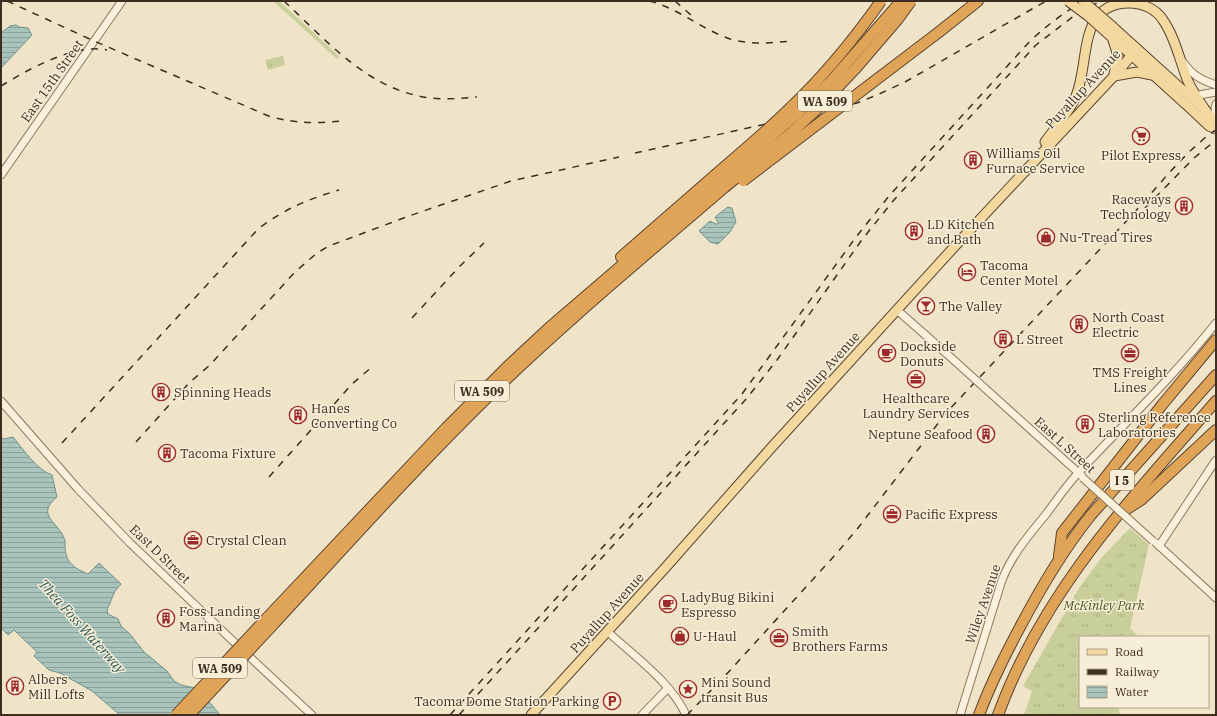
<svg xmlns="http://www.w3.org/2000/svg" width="1217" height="716" viewBox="0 0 1217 716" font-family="'IBM Plex Serif',serif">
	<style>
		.grass { fill: url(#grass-tufts) }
		.water { fill: url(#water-rules); stroke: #6f938a }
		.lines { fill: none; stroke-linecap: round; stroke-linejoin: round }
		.minor-casing { stroke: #8d765c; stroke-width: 9 }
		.major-casing { stroke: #5b4430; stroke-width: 11 }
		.highway-casing { stroke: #5b4430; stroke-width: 12 }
		.minor { stroke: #faf1dc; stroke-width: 7 }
		.major { stroke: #f3d9a0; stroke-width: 9 }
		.highway { stroke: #e0a458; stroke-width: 10 }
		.rail { stroke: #3d2e20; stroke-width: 1.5; stroke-dasharray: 7 7; stroke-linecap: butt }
		.minor-bridge-casing { stroke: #8d765c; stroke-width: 9; stroke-linecap: butt }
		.major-bridge-casing { stroke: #5b4430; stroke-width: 11; stroke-linecap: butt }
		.highway-bridge-casing { stroke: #5b4430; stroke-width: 12; stroke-linecap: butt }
		.minor-bridge { stroke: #faf1dc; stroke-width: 7 }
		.major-bridge { stroke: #f3d9a0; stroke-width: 9 }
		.highway-bridge { stroke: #e0a458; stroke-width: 10 }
		.labels { text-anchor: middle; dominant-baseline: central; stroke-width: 3; stroke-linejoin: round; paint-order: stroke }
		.shield { fill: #f7eed8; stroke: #756857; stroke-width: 1 }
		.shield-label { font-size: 12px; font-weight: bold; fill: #3d2e20 }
		.street-label { font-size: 13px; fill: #3d2e20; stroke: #f7eed8 }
		.poi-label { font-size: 13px; fill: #3d2e20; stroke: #f7eed8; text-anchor: start }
		.park-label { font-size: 13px; font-style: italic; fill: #4d5a26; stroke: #f7eed8 }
		.water-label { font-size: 14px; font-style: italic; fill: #2f5d5a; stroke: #f7eed8 }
	</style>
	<defs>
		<pattern id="grass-tufts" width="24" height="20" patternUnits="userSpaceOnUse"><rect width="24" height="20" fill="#c9cf9b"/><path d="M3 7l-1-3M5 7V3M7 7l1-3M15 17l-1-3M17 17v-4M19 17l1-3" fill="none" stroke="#aeb285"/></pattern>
		<pattern id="water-rules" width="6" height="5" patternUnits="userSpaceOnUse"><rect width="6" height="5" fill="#a9c4bc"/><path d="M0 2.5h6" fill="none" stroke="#8ba098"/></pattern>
	</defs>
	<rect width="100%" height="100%" fill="#f0e4c8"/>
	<g class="grass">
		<path d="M273,1H279L339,56L337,59Z"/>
		<path d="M283,56L285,65L268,70L265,60Z"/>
		<path d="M1130,528L1149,545L1130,628L1139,637H1080V707H1118L1120,715H1024L1032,691L1023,686L1079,588L1102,557Z"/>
	</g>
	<g class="water">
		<path d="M16,25L19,27L28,28L32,35L1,68V33L10,26Z"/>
		<path d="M728,207L732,208L736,222L730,232L718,244L710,242L699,231L710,221L716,224H718V222L715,217Z"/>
		<path d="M1,437L4,439L13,437C23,449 37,470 52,475L57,497C35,515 58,522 64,538C66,541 65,544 65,547C66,564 75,568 88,574L99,563L121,584L115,591L107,610L108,614L118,619L121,626L130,634L144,652L167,671L174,681L181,685L195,688L212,705L220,715H120L92,691L60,673L49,670L34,656L37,652L14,630L8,635L1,628Z"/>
	</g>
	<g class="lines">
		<defs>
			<g id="minor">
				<path d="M1183,62C1192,75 1201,80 1216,85"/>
				<path d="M1193,96L1216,92"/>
				<path d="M1216,104L1215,108L1216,115"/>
				<path d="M1,175L122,1"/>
				<path d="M897,310L947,354"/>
				<path d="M988,391L1082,476"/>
				<path d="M1,401L78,489L130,543L254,661L312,715"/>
				<path d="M1156,543L1216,598"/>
				<path d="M1159,546L1216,460"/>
				<path d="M608,632C633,655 672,683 686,715"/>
				<path d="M642,715L668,688"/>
				<path d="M960,715L1002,580C1012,554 1030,534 1047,513C1057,499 1067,485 1079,472C1125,423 1174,376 1216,323"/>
			</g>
			<g id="major">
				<path d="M1113,27L1206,111L1216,123"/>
				<path d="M1107,33L1192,110L1209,126L1216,129"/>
				<path d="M1113,40L1118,56L1114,74"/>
				<path d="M1114,76L1137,72L1152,75"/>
				<path d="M1045,142C1055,128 1070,111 1076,96C1090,63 1077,3 1129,3C1143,3 1156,9 1163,20C1175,37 1180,61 1187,79C1192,91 1199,101 1206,111"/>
				<path d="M531,715L666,567L771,448L956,245L1114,76L1137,49"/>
			</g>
			<g id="highway">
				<path d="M939,32L978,1"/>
				<path d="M621,257L715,175"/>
				<path d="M1127,509L1141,500L1216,430"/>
				<path d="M1059,556L1062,533L1162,405L1216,340"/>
				<path d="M264,621L446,428L508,366L551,326L720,181"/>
				<path d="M271,627C344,548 415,468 492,393C566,321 646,255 725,187"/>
				<path d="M979,715C990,685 1004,657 1019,629C1040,589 1062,551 1091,515L1216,375"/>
				<path d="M998,715C1043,591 1131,499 1216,401"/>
			</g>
		</defs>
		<use href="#minor" class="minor-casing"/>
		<use href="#major" class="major-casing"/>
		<use href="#highway" class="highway-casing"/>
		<use href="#minor" class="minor"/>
		<use href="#major" class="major"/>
		<use href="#highway" class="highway"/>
		<g class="rail">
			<path d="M7,1L94,41L271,117C297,123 314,124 341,121"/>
			<path d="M284,1C327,41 369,91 431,98C447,100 462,98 477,97"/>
			<path d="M649,1C678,8 701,29 730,39C751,45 770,43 791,41"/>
			<path d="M675,1L692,16"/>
			<path d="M1,86C29,69 75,43 107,50"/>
			<path d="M635,153L825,111L857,103L877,95L905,82L1046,1"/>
			<path d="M1145,208L1194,158L1216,140"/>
			<path d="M412,318L460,266L484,243"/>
			<path d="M136,442L189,383L210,365L295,272L317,253L329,246L409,216L511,181L619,157"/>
			<path d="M62,443L259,228C287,208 306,200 339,190"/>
			<path d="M269,477L352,384L373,366"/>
			<path d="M450,715L742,394L856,237L889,196L1031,40C1048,25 1065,11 1085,1"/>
			<path d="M459,715L747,398L777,360L861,241L893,201L1036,45L1079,12L1101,1"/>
			<path d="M687,715L724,677L836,554L858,528L946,413L1134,213L1168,174L1188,153L1208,135L1216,130"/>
		</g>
		<defs>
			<g id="minor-bridge">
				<path d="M947,354L988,391"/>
				<path d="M1083,478L1153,541"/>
			</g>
			<g id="major-bridge">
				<path d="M1068,1L1088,16L1107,33"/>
				<path d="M1083,1L1113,27"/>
			</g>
			<g id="highway-bridge">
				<path d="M715,175C740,153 766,132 790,108C824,76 854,39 881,1"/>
				<path d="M720,181L797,114L832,80L901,1"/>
				<path d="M743,181L939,32"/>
				<path d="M725,187L792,132L816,110L856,68L898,19L911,1"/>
				<path d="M176,715L264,621"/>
				<path d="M189,715L271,627"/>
			</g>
		</defs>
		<use href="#minor-bridge" class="minor-bridge-casing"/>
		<use href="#major-bridge" class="major-bridge-casing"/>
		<use href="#highway-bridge" class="highway-bridge-casing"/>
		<use href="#minor-bridge" class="minor-bridge"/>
		<use href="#major-bridge" class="major-bridge"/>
		<use href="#highway-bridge" class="highway-bridge"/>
	</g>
	<defs>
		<symbol id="supermarket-ring" viewBox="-11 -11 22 22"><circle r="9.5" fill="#f7eed8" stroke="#9e2a2b" stroke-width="1.5"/><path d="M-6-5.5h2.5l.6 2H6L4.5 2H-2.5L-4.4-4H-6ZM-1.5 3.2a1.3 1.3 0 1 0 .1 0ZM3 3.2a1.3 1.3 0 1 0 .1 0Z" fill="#9e2a2b"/></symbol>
		<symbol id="building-ring" viewBox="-11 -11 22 22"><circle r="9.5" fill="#f7eed8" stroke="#9e2a2b" stroke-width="1.5"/><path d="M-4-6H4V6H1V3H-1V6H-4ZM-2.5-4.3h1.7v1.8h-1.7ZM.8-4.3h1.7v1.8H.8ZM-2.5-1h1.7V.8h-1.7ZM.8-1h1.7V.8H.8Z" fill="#9e2a2b"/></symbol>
		<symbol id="shop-ring" viewBox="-11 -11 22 22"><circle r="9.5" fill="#f7eed8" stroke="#9e2a2b" stroke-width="1.5"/><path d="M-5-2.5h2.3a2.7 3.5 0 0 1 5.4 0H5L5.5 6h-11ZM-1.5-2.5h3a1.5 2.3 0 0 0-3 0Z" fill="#9e2a2b"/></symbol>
		<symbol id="hotel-ring" viewBox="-11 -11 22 22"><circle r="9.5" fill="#f7eed8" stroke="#9e2a2b" stroke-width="1.5"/><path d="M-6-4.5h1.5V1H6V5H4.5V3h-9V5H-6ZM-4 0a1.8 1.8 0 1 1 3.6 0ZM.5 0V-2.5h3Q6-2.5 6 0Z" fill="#9e2a2b"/></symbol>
		<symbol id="bar-ring" viewBox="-11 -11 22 22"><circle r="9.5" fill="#f7eed8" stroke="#9e2a2b" stroke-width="1.5"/><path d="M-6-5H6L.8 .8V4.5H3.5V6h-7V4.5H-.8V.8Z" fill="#9e2a2b"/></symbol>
		<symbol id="cafe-ring" viewBox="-11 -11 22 22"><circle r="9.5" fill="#f7eed8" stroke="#9e2a2b" stroke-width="1.5"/><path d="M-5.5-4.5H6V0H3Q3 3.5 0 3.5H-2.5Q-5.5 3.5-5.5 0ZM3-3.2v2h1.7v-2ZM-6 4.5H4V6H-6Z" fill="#9e2a2b"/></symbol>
		<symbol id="office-ring" viewBox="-11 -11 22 22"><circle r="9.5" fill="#f7eed8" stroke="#9e2a2b" stroke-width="1.5"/><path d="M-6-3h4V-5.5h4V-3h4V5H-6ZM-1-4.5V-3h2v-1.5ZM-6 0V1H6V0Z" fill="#9e2a2b"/></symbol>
		<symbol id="sight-ring" viewBox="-11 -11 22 22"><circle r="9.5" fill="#f7eed8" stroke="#9e2a2b" stroke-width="1.5"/><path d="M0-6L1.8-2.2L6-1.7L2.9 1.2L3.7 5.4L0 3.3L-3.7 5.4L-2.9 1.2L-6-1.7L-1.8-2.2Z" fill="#9e2a2b"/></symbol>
		<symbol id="parking-ring" viewBox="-11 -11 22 22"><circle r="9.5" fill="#f7eed8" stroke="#9e2a2b" stroke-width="1.5"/><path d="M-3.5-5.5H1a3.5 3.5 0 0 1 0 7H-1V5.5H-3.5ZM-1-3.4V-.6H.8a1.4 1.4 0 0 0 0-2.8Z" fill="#9e2a2b"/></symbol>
	</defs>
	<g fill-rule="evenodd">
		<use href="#supermarket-ring" x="1131" y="126" width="20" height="20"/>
		<use href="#building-ring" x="963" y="150" width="20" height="20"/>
		<use href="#building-ring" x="1174" y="196" width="20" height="20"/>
		<use href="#building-ring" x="904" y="221" width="20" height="20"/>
		<use href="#shop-ring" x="1036" y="227" width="20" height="20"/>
		<use href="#hotel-ring" x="957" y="262" width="20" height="20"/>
		<use href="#bar-ring" x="916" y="296" width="20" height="20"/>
		<use href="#building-ring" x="1069" y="314" width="20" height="20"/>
		<use href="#building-ring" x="993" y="329" width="20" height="20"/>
		<use href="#cafe-ring" x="877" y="343" width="20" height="20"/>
		<use href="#office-ring" x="1120" y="343" width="20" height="20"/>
		<use href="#office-ring" x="906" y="369" width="20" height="20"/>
		<use href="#building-ring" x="151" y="382" width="20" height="20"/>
		<use href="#building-ring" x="288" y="405" width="20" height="20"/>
		<use href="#building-ring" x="1075" y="414" width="20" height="20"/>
		<use href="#building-ring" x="976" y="424" width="20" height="20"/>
		<use href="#building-ring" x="157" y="443" width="20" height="20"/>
		<use href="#office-ring" x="882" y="504" width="20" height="20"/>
		<use href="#office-ring" x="183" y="530" width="20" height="20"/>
		<use href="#cafe-ring" x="658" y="594" width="20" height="20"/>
		<use href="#building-ring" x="156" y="608" width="20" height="20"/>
		<use href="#shop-ring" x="670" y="626" width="20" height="20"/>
		<use href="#office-ring" x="769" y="628" width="20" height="20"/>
		<use href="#building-ring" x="5" y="676" width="20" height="20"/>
		<use href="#sight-ring" x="678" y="679" width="20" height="20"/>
		<use href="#parking-ring" x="602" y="691" width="20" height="20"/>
	</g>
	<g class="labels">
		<g class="shield">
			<rect x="798" y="91" width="54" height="20" rx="3"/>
			<rect x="455" y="381" width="54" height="20" rx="3"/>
			<rect x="1110" y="470" width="24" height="20" rx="3"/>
			<rect x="193" y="658" width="54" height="20" rx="3"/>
		</g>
		<g class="shield-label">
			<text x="825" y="101">WA 509</text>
			<text x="482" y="391">WA 509</text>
			<text x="1122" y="480">I 5</text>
			<text x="220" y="668">WA 509</text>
		</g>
		<g class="street-label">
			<text transform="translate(52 81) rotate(-55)">East 15th Street</text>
			<text transform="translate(1083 89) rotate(-47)">Puyallup Avenue</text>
			<text transform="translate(823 372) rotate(-48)">Puyallup Avenue</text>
			<text transform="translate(1065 445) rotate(42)">East L Street</text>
			<text transform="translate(160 554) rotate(44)">East D Street</text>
			<text transform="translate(983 604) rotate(-71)">Wiley Avenue</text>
			<text transform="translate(607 613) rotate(-48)">Puyallup Avenue</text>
		</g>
		<g class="poi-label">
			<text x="986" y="153">Williams Oil<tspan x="986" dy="15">Furnace Service</tspan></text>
			<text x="1141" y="155" text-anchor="middle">Pilot Express</text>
			<text x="1171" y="199" text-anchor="end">Raceways<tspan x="1171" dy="15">Technology</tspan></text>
			<text x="927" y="224">LD Kitchen<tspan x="927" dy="15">and Bath</tspan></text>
			<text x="1059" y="237">Nu-Tread Tires</text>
			<text x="980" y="265">Tacoma<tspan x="980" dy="15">Center Motel</tspan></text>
			<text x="939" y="306">The Valley</text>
			<text x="1092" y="317">North Coast<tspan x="1092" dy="15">Electric</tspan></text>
			<text x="1016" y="339">L Street</text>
			<text x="900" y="346">Dockside<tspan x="900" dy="15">Donuts</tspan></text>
			<text x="1130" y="372" text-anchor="middle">TMS Freight<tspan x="1130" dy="15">Lines</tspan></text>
			<text x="174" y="392">Spinning Heads</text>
			<text x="916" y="398" text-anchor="middle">Healthcare<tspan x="916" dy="15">Laundry Services</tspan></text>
			<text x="311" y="408">Hanes<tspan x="311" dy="15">Converting Co</tspan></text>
			<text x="1098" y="417">Sterling Reference<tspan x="1098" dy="15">Laboratories</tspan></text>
			<text x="973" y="434" text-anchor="end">Neptune Seafood</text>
			<text x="180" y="453">Tacoma Fixture</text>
			<text x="905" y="514">Pacific Express</text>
			<text x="206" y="540">Crystal Clean</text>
			<text x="681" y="597">LadyBug Bikini<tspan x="681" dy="15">Espresso</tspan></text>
			<text x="179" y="611">Foss Landing<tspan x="179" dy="15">Marina</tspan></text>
			<text x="792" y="631">Smith<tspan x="792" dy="15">Brothers Farms</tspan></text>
			<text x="693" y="636">U-Haul</text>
			<text x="28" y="679">Albers<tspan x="28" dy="15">Mill Lofts</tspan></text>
			<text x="701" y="682">Mini Sound<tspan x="701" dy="15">transit Bus</tspan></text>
			<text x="599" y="701" text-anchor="end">Tacoma Dome Station Parking</text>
		</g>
		<g class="park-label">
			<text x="1104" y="605">McKinley Park</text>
		</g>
		<g class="water-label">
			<text transform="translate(82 626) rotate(48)">Thea Foss Waterway</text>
		</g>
	</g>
	<rect width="1217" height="716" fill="none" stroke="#3d2e20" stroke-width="4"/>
	<rect x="1079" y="636" width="130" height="72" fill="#f7eed8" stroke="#ada18e"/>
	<rect x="1087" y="649" width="20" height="6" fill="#f3d9a0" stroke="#ada18e"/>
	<text x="1115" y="656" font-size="12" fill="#3d2e20">Road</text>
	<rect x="1087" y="669" width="20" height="6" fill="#3d2e20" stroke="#ada18e"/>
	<text x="1115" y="676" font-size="12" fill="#3d2e20">Railway</text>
	<rect x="1087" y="686" width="20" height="12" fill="url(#water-rules)" stroke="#ada18e"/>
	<text x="1115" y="696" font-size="12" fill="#3d2e20">Water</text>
</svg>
